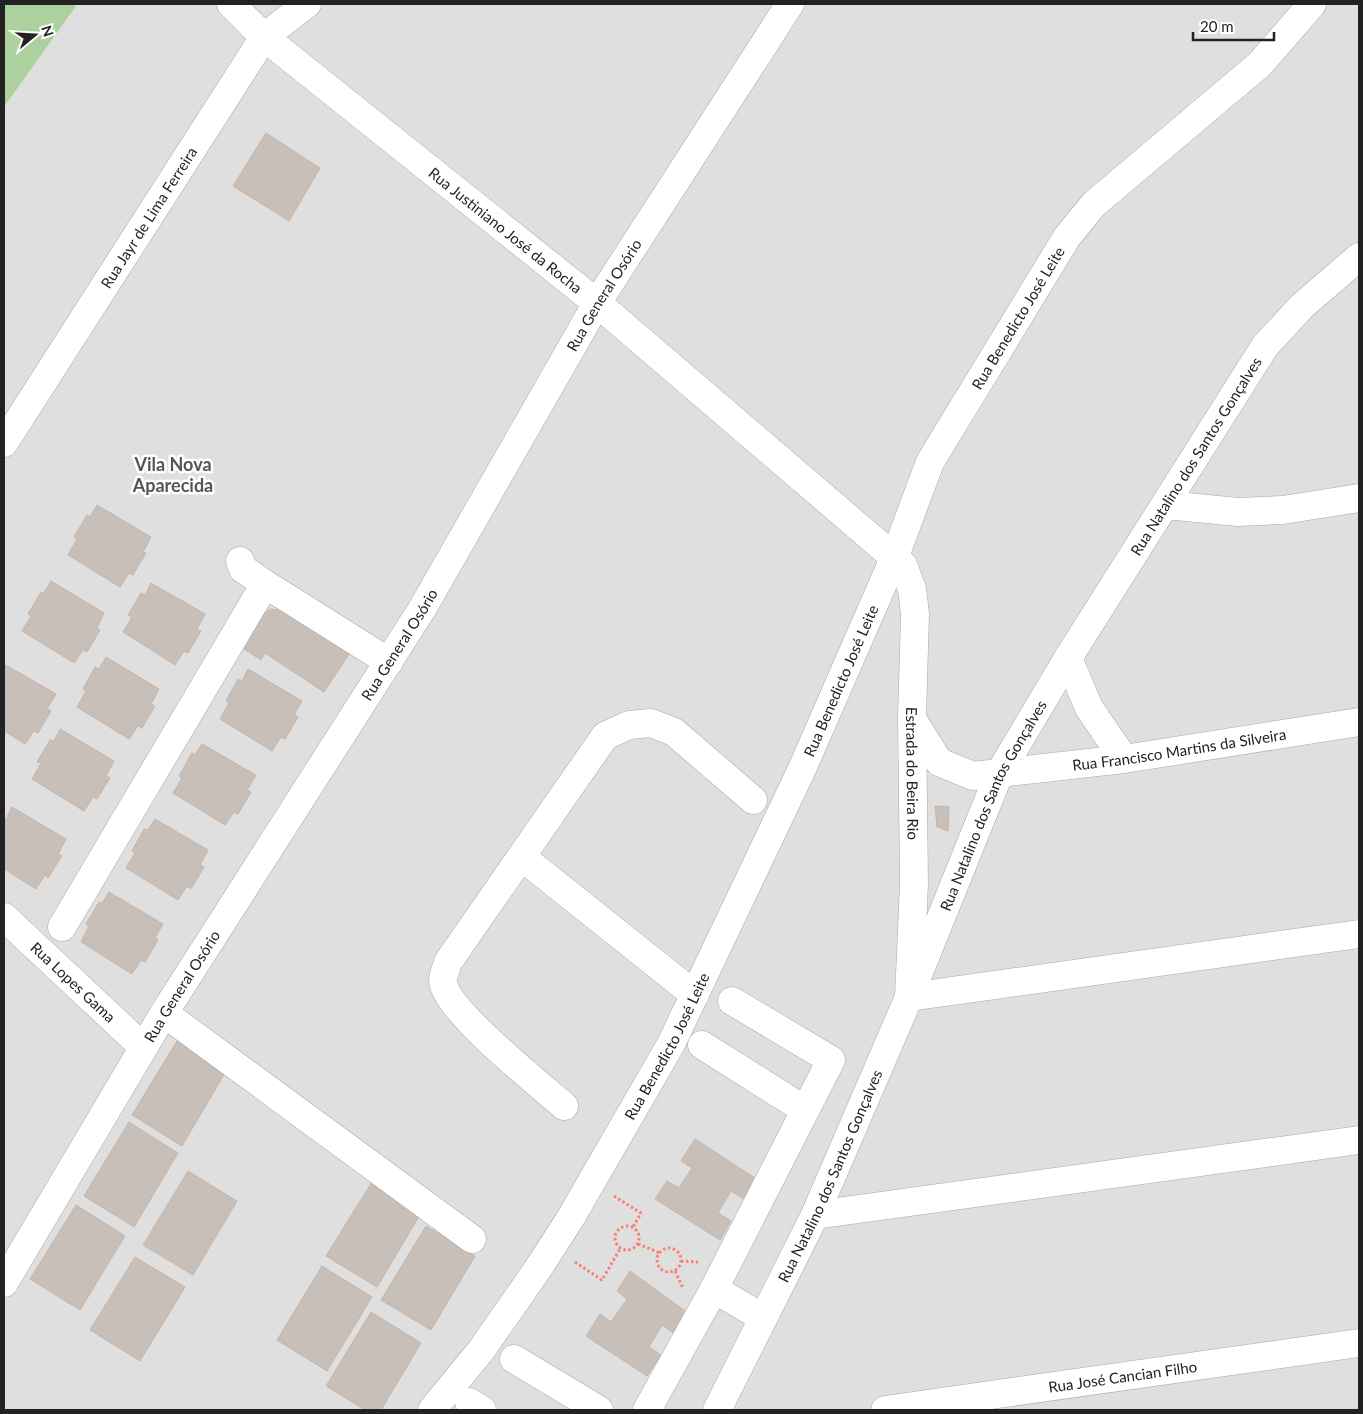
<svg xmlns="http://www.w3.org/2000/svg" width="1363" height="1414" viewBox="0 0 1363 1414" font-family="Lato,sans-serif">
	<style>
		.residential { fill: #e0dfdf }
		.forest { fill: #add19e }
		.building { fill: #c7bfb8; stroke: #c4b6ab }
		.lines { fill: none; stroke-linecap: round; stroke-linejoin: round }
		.minor-casing { stroke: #a9a9a9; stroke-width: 29 }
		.path { stroke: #fa8072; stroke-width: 3; stroke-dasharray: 2.5 2.5; stroke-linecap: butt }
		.minor { stroke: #fff; stroke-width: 28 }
		.labels { text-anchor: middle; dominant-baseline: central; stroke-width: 5; stroke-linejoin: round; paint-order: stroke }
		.street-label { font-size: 15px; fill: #222; stroke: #fff }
		.quarter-label { font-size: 18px; font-weight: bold; fill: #555; stroke: #fff }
	</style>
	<rect width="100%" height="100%" fill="#f2efe9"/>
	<path class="residential" d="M74,4H1359V1410H4V107L76,6Z"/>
	<path class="forest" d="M4,4H74L76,6L4,107Z"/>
	<g class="building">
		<path d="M266,133L320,168L289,221L233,186Z"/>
		<path d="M97,505L151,537L143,552L146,553L133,575L129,573L120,587L68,555L77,539L74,537L87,515L90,517Z"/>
		<path d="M51,581L104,613L97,628L100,630L87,652L83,650L74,663L22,631L31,616L28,614L41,592L44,593Z"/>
		<path d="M151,583L205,614L197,629L201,631L188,653L184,651L175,665L123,632L132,617L128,615L141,593L145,595Z"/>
		<path d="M270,609L285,611L351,651L324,692L265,653L261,660L241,647L261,616Z"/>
		<path d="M106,657L159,689L151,704L155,706L142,728L138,726L129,739L77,707L86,691L83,689L95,667L99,669Z"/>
		<path d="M4,664L56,694L47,709L51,711L38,733L34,731L25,744L4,731Z"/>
		<path d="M248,669L302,701L294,715L298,717L285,739L281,737L272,751L220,719L229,703L226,701L238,679L242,681Z"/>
		<path d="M60,729L114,761L106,776L110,778L97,799L93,797L84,811L32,779L41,763L37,762L50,740L54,741Z"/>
		<path d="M202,744L256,775L247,790L251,792L238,814L234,812L225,825L173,793L182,778L179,776L192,753L195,755Z"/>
		<path d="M935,806L949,807L948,831L937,827Z"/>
		<path d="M12,807L66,839L58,854L62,856L48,878L45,875L36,889L4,869V818L6,819Z"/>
		<path d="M155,819L208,850L200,865L204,867L191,889L187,886L178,900L126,868L135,853L132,851L144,829L148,830Z"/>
		<path d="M109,892L163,924L155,938L158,940L145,962L141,960L132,974L81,942L89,926L86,924L99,902L102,903Z"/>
		<path d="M177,1041L226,1071L182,1146L132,1115Z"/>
		<path d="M129,1122L178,1153L134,1227L84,1196Z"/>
		<path d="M695,1139L758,1180L745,1200L731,1191L718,1213L731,1221L720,1240L655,1199L667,1181L679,1188L692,1168L681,1161Z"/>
		<path d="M188,1171L237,1201L193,1275L143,1245Z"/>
		<path d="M372,1182L421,1213L377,1287L326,1256Z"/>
		<path d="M76,1205L125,1236L80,1310L30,1279Z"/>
		<path d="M426,1226L475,1256L431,1330L381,1300Z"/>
		<path d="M135,1257L185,1287L140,1361L90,1330Z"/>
		<path d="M322,1266L372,1297L327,1371L277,1340Z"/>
		<path d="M630,1271L688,1313L675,1334L662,1325L649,1347L661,1355L647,1376L586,1336L600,1314L611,1322L627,1299L617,1291Z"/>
		<path d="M371,1312L421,1343L381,1410H365L326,1386Z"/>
	</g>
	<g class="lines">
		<defs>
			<g id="minor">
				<path id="s1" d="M231,4L264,37L597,303L903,565L912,589L915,614L912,718L914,883L909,997L1359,934"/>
				<path id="s2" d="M4,443L264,37L307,4"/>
				<path d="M1166,505L1238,512L1283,510L1359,498"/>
				<path d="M240,561L243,569L265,584L389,662"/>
				<path d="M1068,658L1089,708L1124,759"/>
				<path id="s3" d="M913,720L939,762L973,776L1124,759L1359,722"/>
				<path d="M523,858L695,995"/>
				<path id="s4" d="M4,917L143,1047"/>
				<path d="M62,927L265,584"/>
				<path d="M164,1013L472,1239"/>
				<path d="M702,1045L805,1110"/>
				<path d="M564,1106C541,1086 443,1008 443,980C443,975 447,967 448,962L605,736L629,725L651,723L674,732L753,800"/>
				<path d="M815,1215L1359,1140"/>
				<path id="s5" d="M4,1283L164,1013L422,609L597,303L790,4"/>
				<path d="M714,1289L831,1060L732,1001"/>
				<path d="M514,1359L599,1410"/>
				<path d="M469,1402L482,1410"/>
				<path id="s6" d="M432,1410L482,1349L537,1270L570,1219L671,1044L802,769L895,556L930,462L1067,237L1094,204L1260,64L1312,4"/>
				<path d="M647,1410L714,1289L763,1318"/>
				<path id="s7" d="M717,1410L815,1215L909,997L999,774L1068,658L1265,346L1302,306L1359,257"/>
				<path id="s8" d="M885,1410L1359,1343"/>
			</g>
		</defs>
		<use href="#minor" class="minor-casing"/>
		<g class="path">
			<path d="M614,1196L641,1213L633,1227"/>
			<circle cx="627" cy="1238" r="12"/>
			<path d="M638,1244L660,1253"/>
			<circle cx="669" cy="1260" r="12"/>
			<path d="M681,1261L698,1262"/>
			<path d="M575,1262L602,1280L620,1249"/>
			<path d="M675,1271L683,1288"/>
		</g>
		<use href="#minor" class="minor"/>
	</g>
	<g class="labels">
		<g class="street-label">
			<text stroke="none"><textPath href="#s2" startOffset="268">Rua Jayr de Lima Ferreira</textPath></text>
			<text stroke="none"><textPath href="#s1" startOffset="356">Rua Justiniano José da Rocha</textPath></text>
			<text stroke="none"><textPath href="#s5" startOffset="1156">Rua General Osório</textPath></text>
			<text stroke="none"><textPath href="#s6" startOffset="1244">Rua Benedicto José Leite</textPath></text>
			<text stroke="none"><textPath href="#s7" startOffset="1070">Rua Natalino dos Santos Gonçalves</textPath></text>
			<text stroke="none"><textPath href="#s5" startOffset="751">Rua General Osório</textPath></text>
			<text stroke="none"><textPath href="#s6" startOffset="839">Rua Benedicto José Leite</textPath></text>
			<text stroke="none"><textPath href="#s3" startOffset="294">Rua Francisco Martins da Silveira</textPath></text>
			<text stroke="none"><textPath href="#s1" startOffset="1086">Estrada do Beira Rio</textPath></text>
			<text stroke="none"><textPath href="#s7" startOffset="665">Rua Natalino dos Santos Gonçalves</textPath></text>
			<text stroke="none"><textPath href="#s4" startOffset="95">Rua Lopes Gama</textPath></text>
			<text stroke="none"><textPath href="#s5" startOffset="346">Rua General Osório</textPath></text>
			<text stroke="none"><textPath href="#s6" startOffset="434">Rua Benedicto José Leite</textPath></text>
			<text stroke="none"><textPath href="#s7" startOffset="260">Rua Natalino dos Santos Gonçalves</textPath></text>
			<text stroke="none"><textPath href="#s8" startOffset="240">Rua José Cancian Filho</textPath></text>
		</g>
		<g class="quarter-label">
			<text x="173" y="464">Vila Nova<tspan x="173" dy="21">Aparecida</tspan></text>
		</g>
	</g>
	<rect width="1363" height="1414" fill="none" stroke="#222222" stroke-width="10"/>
	<g transform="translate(35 35) rotate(72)" stroke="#ffffff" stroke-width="4" paint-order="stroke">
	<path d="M0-4L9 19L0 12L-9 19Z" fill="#222222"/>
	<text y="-8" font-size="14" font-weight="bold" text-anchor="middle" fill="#222222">N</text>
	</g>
	<path d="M1193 32v8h81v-8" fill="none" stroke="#222222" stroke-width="2.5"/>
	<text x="1200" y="32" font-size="15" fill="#222222" stroke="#ffffff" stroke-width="4" paint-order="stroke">20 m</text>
</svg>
